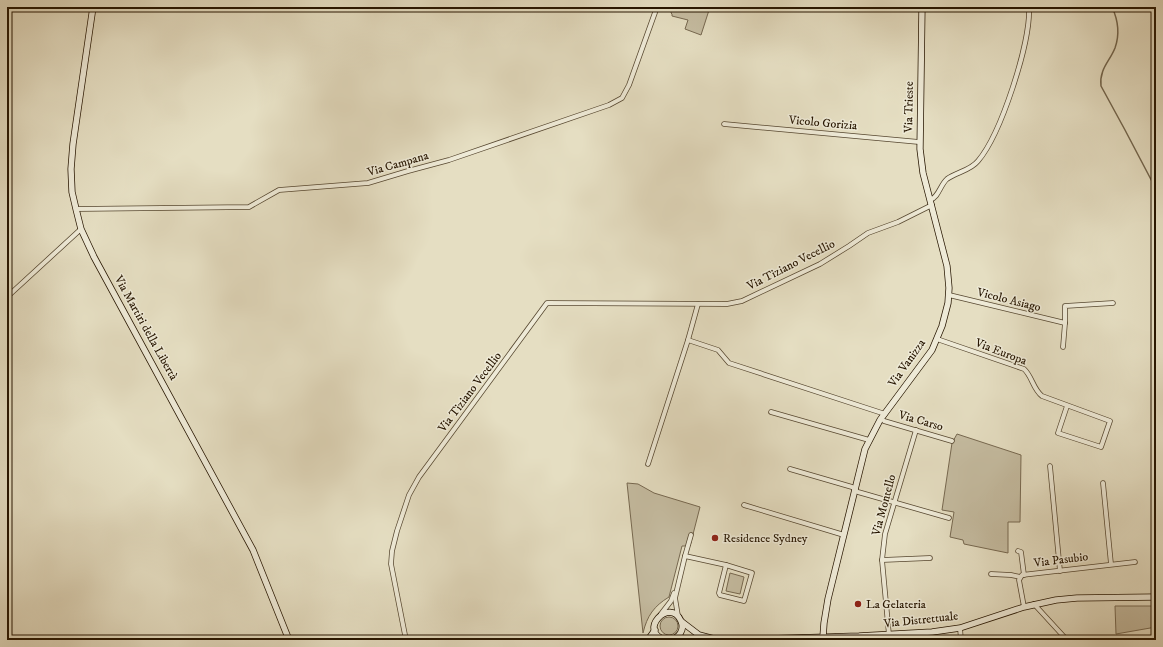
<svg xmlns="http://www.w3.org/2000/svg" width="1163" height="647" viewBox="0 0 1163 647" font-family="'IM FELL DW Pica',serif">
	<style>
		.green { fill: #c5bca1; stroke: #766850 }
		.lines { fill: none; stroke-linecap: round; stroke-linejoin: round }
		.stream { stroke: #72654d; stroke-width: 1.5 }
		.street-casing { stroke: #564730; stroke-width: 5.5 }
		.secondary-casing { stroke: #261500; stroke-width: 7 }
		.street { stroke: #eeead7; stroke-width: 4 }
		.secondary { stroke: #eeead7; stroke-width: 5.5 }
		.poi-dot { fill: #8f2418; stroke: #eeead7; stroke-width: 1.5 }
		.labels { text-anchor: middle; dominant-baseline: central; stroke-width: 3; stroke-linejoin: round; paint-order: stroke }
		.street-label { font-size: 12px; fill: #261500; stroke: #eeead7 }
		.poi-label { font-size: 12px; fill: #261500; stroke: #eeead7; text-anchor: start }
	</style>
	<rect width="100%" height="100%" fill="#e5dec2"/>
	<filter id="stains"><feTurbulence type="fractalNoise" baseFrequency=".005" numOctaves="4"/><feColorMatrix values="0 0 0 0 .2 0 0 0 0 .09 0 0 0 0 .02 0 0 0 .5 -.17"/></filter>
	<radialGradient id="worn" r=".72"><stop offset=".6" stop-color="#630" stop-opacity="0"/><stop offset="1" stop-color="#630" stop-opacity=".3"/></radialGradient>
	<g class="green">
		<path d="M672,7H710L701,35L685,29L688,20L672,16V14L671,13Z"/>
		<path d="M957,434L1021,455L1020,522H1008V553L964,544L963,540L950,537L954,512L942,510L952,443Z"/>
		<path d="M627,483L638,484L654,493L700,507L690,546H682L669,597C654,606 647,616 643,633Z"/>
		<path d="M730,573L744,577L740,594L726,591Z"/>
		<path d="M1115,606H1156V627L1116,634Z"/>
		<circle cx="669" cy="626" r="9"/>
	</g>
	<g class="lines">
		<path class="stream" d="M1112,7C1118,20 1120,34 1115,48C1110,61 1099,69 1101,86L1125,130L1156,189"/>
		<defs>
			<g id="street">
				<path d="M724,124L919,142"/>
				<path d="M930,200C939,197 940,185 947,179C956,172 970,171 978,161C1001,134 1031,42 1029,7"/>
				<path d="M76,209L249,207L279,190L368,183L408,171L449,160L609,105L622,98L629,85L657,7"/>
				<path d="M949,295L1065,323L1063,347"/>
				<path d="M7,297L81,229"/>
				<path d="M1065,323V306L1113,303"/>
				<path d="M937,339L1024,369C1032,376 1033,389 1042,396L1110,421L1101,447L1058,433L1067,406"/>
				<path d="M688,340L718,350L729,363L885,414"/>
				<path d="M771,412L869,440"/>
				<path d="M884,421L952,441"/>
				<path d="M648,464L688,340L698,304"/>
				<path d="M1050,466L1060,571"/>
				<path d="M790,469L852,487L858,492L949,518"/>
				<path d="M1103,483L1111,564"/>
				<path d="M744,505L844,535"/>
				<path d="M1018,551L1021,552L1024,575"/>
				<path d="M685,556L691,535"/>
				<path d="M882,560L930,558"/>
				<path d="M726,565L752,573L744,601L720,595L719,593Z"/>
				<path d="M991,574L1011,575L1020,577"/>
				<path d="M1034,604L1067,640"/>
				<path d="M1024,607L1019,580L1022,575L1135,562"/>
				<path d="M661,614L671,601L674,593"/>
				<path d="M678,616L675,598L685,556L726,565"/>
				<path d="M960,628L961,640"/>
				<path d="M889,635L882,560L885,534L916,430"/>
				<path d="M406,640L391,564L392,551L397,531L409,495L419,477L547,303L727,304L742,301L820,264L849,246L868,233L898,222L932,205"/>
			</g>
			<g id="secondary">
				<path d="M93,7L73,144L71,169L72,192L76,209L81,229L94,257L253,550L289,640"/>
				<path d="M682,622L699,635L718,640"/>
				<path d="M823,637L824,623L828,599L865,449L880,420L932,350L942,326L948,303L949,288L947,266L923,173L920,149L922,7"/>
				<path d="M675,639L690,640"/>
				<path d="M646,640L650,637L655,630"/>
				<path d="M666,640C636,632 670,596 681,621C685,630 679,638 670,640"/>
				<path d="M732,640L859,636L932,632L960,628L1024,607L1056,600L1077,598L1156,597"/>
			</g>
		</defs>
		<use href="#street" class="street-casing"/>
		<use href="#secondary" class="secondary-casing"/>
		<use href="#street" class="street"/>
		<use href="#secondary" class="secondary"/>
	</g>
	<g class="poi-dot">
		<circle cx="715" cy="538" r="4"/>
		<circle cx="858" cy="604" r="4"/>
	</g>
	<g class="labels">
		<g class="street-label">
			<text transform="translate(909 107) rotate(-89)">Via Trieste</text>
			<text transform="translate(823 123) rotate(5)">Vicolo Gorizia</text>
			<text transform="translate(398 164) rotate(-16)">Via Campana</text>
			<text transform="translate(791 265) rotate(-27)">Via Tiziano Vecellio</text>
			<text transform="translate(1009 300) rotate(14)">Vicolo Asiago</text>
			<text transform="translate(146 328) rotate(61)">Via Martiri della Libertà</text>
			<text transform="translate(1001 352) rotate(21)">Via Europa</text>
			<text transform="translate(907 363) rotate(-55)">Via Vanizza</text>
			<text transform="translate(470 392) rotate(-53)">Via Tiziano Vecellio</text>
			<text transform="translate(921 421) rotate(16)">Via Carso</text>
			<text transform="translate(884 505) rotate(-75)">Via Montello</text>
			<text transform="translate(1061 560) rotate(-7)">Via Pasubio</text>
			<text transform="translate(921 620) rotate(-6)">Via Distrettuale</text>
		</g>
		<g class="poi-label">
			<text x="723" y="538">Residence Sydney</text>
			<text x="866" y="604">La Gelateria</text>
		</g>
	</g>
	<rect width="1163" height="647" fill="none" stroke="#e5dec2" stroke-width="24"/>
	<rect x="8" y="8" width="1147" height="631" fill="none" stroke="#261500" stroke-width="2"/>
	<rect x="12" y="12" width="1139" height="623" fill="none" stroke="#261500"/>
	<rect width="100%" height="100%" filter="url(#stains)"/>
	<rect width="100%" height="100%" fill="url(#worn)"/>
</svg>
